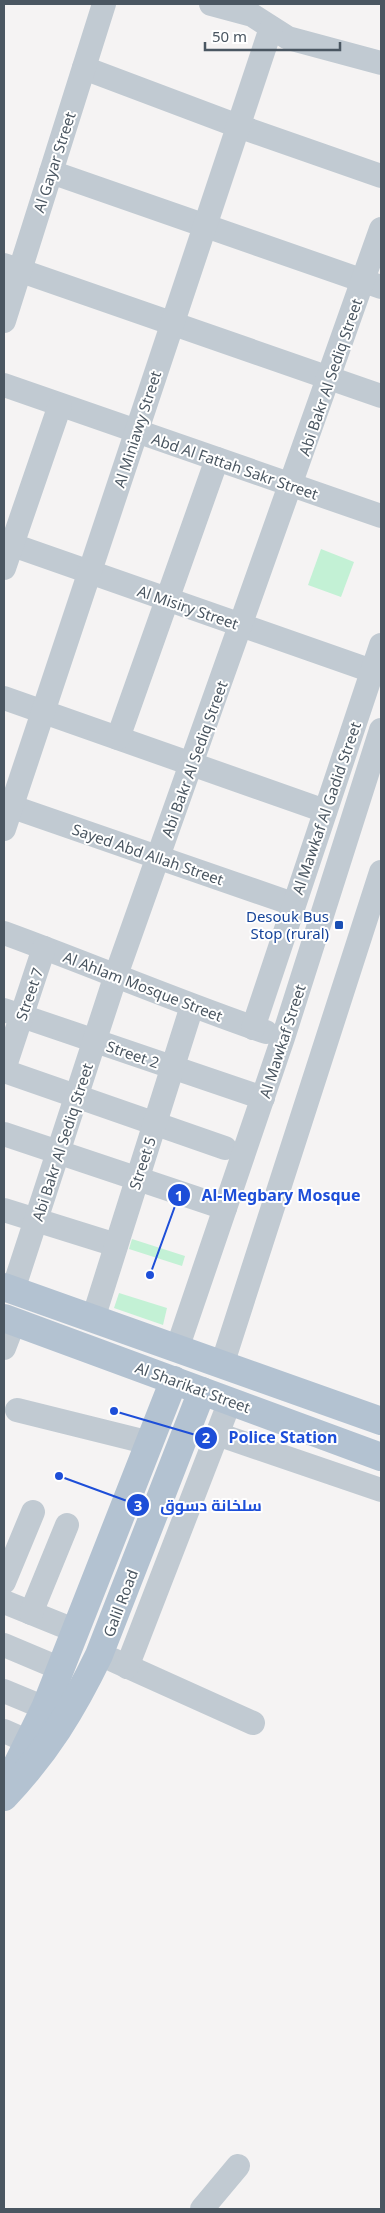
<svg xmlns="http://www.w3.org/2000/svg" width="385" height="2213" viewBox="0 0 385 2213" font-family="'Noto Sans',Cairo,sans-serif">
	<style>
		.green { fill: #c3f1d5 }
		.lines { fill: none; stroke-linecap: round; stroke-linejoin: round }
		.minor { stroke: #c1cad2; stroke-width: 24 }
		.major { stroke: #b3c2d1; stroke-width: 28 }
		.transit-dot { fill: #1a4fb4; stroke: #fff; stroke-width: 2 }
		.labels { text-anchor: middle; dominant-baseline: central; stroke-width: 4; stroke-linejoin: round; paint-order: stroke }
		.street-label { font-size: 15px; fill: #4a5661; stroke: #fff }
		.transit-label { font-size: 15px; fill: #164399; stroke: #fff; text-anchor: end }
		.leader { fill: none; stroke: #1d4ed8; stroke-width: 2 }
		.callout-dot { fill: #1d4ed8; stroke: #fff; stroke-width: 2 }
		.mark-label { font-size: 15px; text-anchor: middle; font-weight: bold; fill: #fff }
		.callout-label { font-size: 16px; text-anchor: middle; font-weight: bold; fill: #1d4ed8; stroke: #fff; stroke-width: 4; stroke-linejoin: round; paint-order: stroke }
	</style>
	<rect width="100%" height="100%" fill="#f5f3f3"/>
	<g class="green">
		<path d="M321,549L354,562L341,597L308,585Z"/>
		<path d="M132,1239L185,1256L182,1266L129,1249Z"/>
		<path d="M119,1293L167,1308L163,1325L114,1308Z"/>
	</g>
	<g class="lines">
		<g class="minor">
			<path d="M211,4L252,15L288,38L381,63"/>
			<path d="M84,68L238,126L381,176"/>
			<path d="M51,172L381,287"/>
			<path d="M4,265L381,396"/>
			<path d="M4,321L104,4"/>
			<path d="M4,385L381,516"/>
			<path d="M4,542L372,671"/>
			<path d="M4,568L60,405"/>
			<path d="M4,698L325,811"/>
			<path d="M118,738L217,459"/>
			<path d="M4,804L293,904"/>
			<path d="M4,829L271,28"/>
			<path d="M4,933C92,965 178,1002 266,1032"/>
			<path d="M4,1010L263,1098"/>
			<path d="M253,1028L381,645"/>
			<path d="M4,1069L44,948"/>
			<path d="M4,1071L225,1148"/>
			<path d="M4,1134L225,1208"/>
			<path d="M4,1210L116,1245"/>
			<path d="M13,1290L116,975L381,229"/>
			<path d="M93,1319L192,1006"/>
			<path d="M4,1348L14,1322"/>
			<path d="M177,1349L283,1038L381,730"/>
			<path d="M222,1365L381,872"/>
			<path d="M17,1410L150,1443"/>
			<path d="M217,1434L381,1490"/>
			<path d="M4,1582L33,1512"/>
			<path d="M4,1602L76,1631"/>
			<path d="M31,1613L67,1525"/>
			<path d="M4,1645L61,1669"/>
			<path d="M113,1660L253,1723"/>
			<path d="M127,1667L230,1401"/>
			<path d="M4,1691L45,1708"/>
			<path d="M4,1731L29,1742"/>
			<path d="M202,2209L238,2166"/>
		</g>
		<g class="major">
			<path d="M4,1287L381,1421"/>
			<path d="M4,1318L381,1457"/>
			<path d="M16,1767L45,1708L174,1380"/>
			<path d="M4,1797C46,1753 73,1709 99,1655L202,1391"/>
		</g>
	</g>
	<rect class="transit-dot" x="334" y="920" width="10" height="10" rx="2.5"/>
	<g class="labels">
		<g class="street-label">
			<text transform="translate(54 162) rotate(-72)">Al Gayar Street</text>
			<text transform="translate(330 377) rotate(-71)">Abi Bakr Al Sediq Street</text>
			<text transform="translate(137 429) rotate(-72)">Al Miniawy Street</text>
			<text transform="translate(235 466) rotate(19)">Abd Al Fattah Sakr Street</text>
			<text transform="translate(188 607) rotate(19)">Al Misiry Street</text>
			<text transform="translate(194 759) rotate(-70)">Abi Bakr Al Sediq Street</text>
			<text transform="translate(326 808) rotate(-71)">Al Mawkaf Al Gadid Street</text>
			<text transform="translate(148 854) rotate(19)">Sayed Abd Allah Street</text>
			<text transform="translate(143 986) rotate(21)">Al Ahlam Mosque Street</text>
			<text transform="translate(29 994) rotate(-71)">Street 7</text>
			<text transform="translate(282 1041) rotate(-72)">Al Mawkaf Street</text>
			<text transform="translate(133 1054) rotate(19)">Street 2</text>
			<text transform="translate(62 1142) rotate(-72)">Abi Bakr Al Sediq Street</text>
			<text transform="translate(142 1163) rotate(-72)">Street 5</text>
			<text transform="translate(193 1387) rotate(20)">Al Sharikat Street</text>
			<text transform="translate(120 1603) rotate(-69)">Galil Road</text>
		</g>
		<g class="transit-label">
			<text x="329" y="916">Desouk Bus<tspan x="329" dy="17">Stop (rural)</tspan></text>
		</g>
	</g>
	<path class="leader" d="M150 1275L179 1195M114 1411L206 1438M59 1476L138 1505"/>
	<g class="callout-dot">
		<circle cx="150" cy="1275" r="5"/>
		<circle cx="114" cy="1411" r="5"/>
		<circle cx="59" cy="1476" r="5"/>
		<circle cx="179" cy="1195" r="12"/>
		<circle cx="206" cy="1438" r="12"/>
		<circle cx="138" cy="1505" r="12"/>
	</g>
	<g class="mark-label">
		<text x="179" y="1201">1</text>
		<text x="206" y="1443">2</text>
		<text x="138" y="1511">3</text>
	</g>
	<g class="callout-label">
		<text x="281" y="1201">Al-Megbary Mosque</text>
		<text x="283" y="1443">Police Station</text>
		<text x="211" y="1511">سلخانة دسوق</text>
	</g>
	<rect width="385" height="2213" fill="none" stroke="#4a5661" stroke-width="10"/>
	<path d="M205 42v8h135v-8" fill="none" stroke="#4a5661" stroke-width="2.5"/>
	<text x="212" y="42" font-size="15" fill="#4a5661" stroke="#ffffff" stroke-width="4" paint-order="stroke">50 m</text>
</svg>
